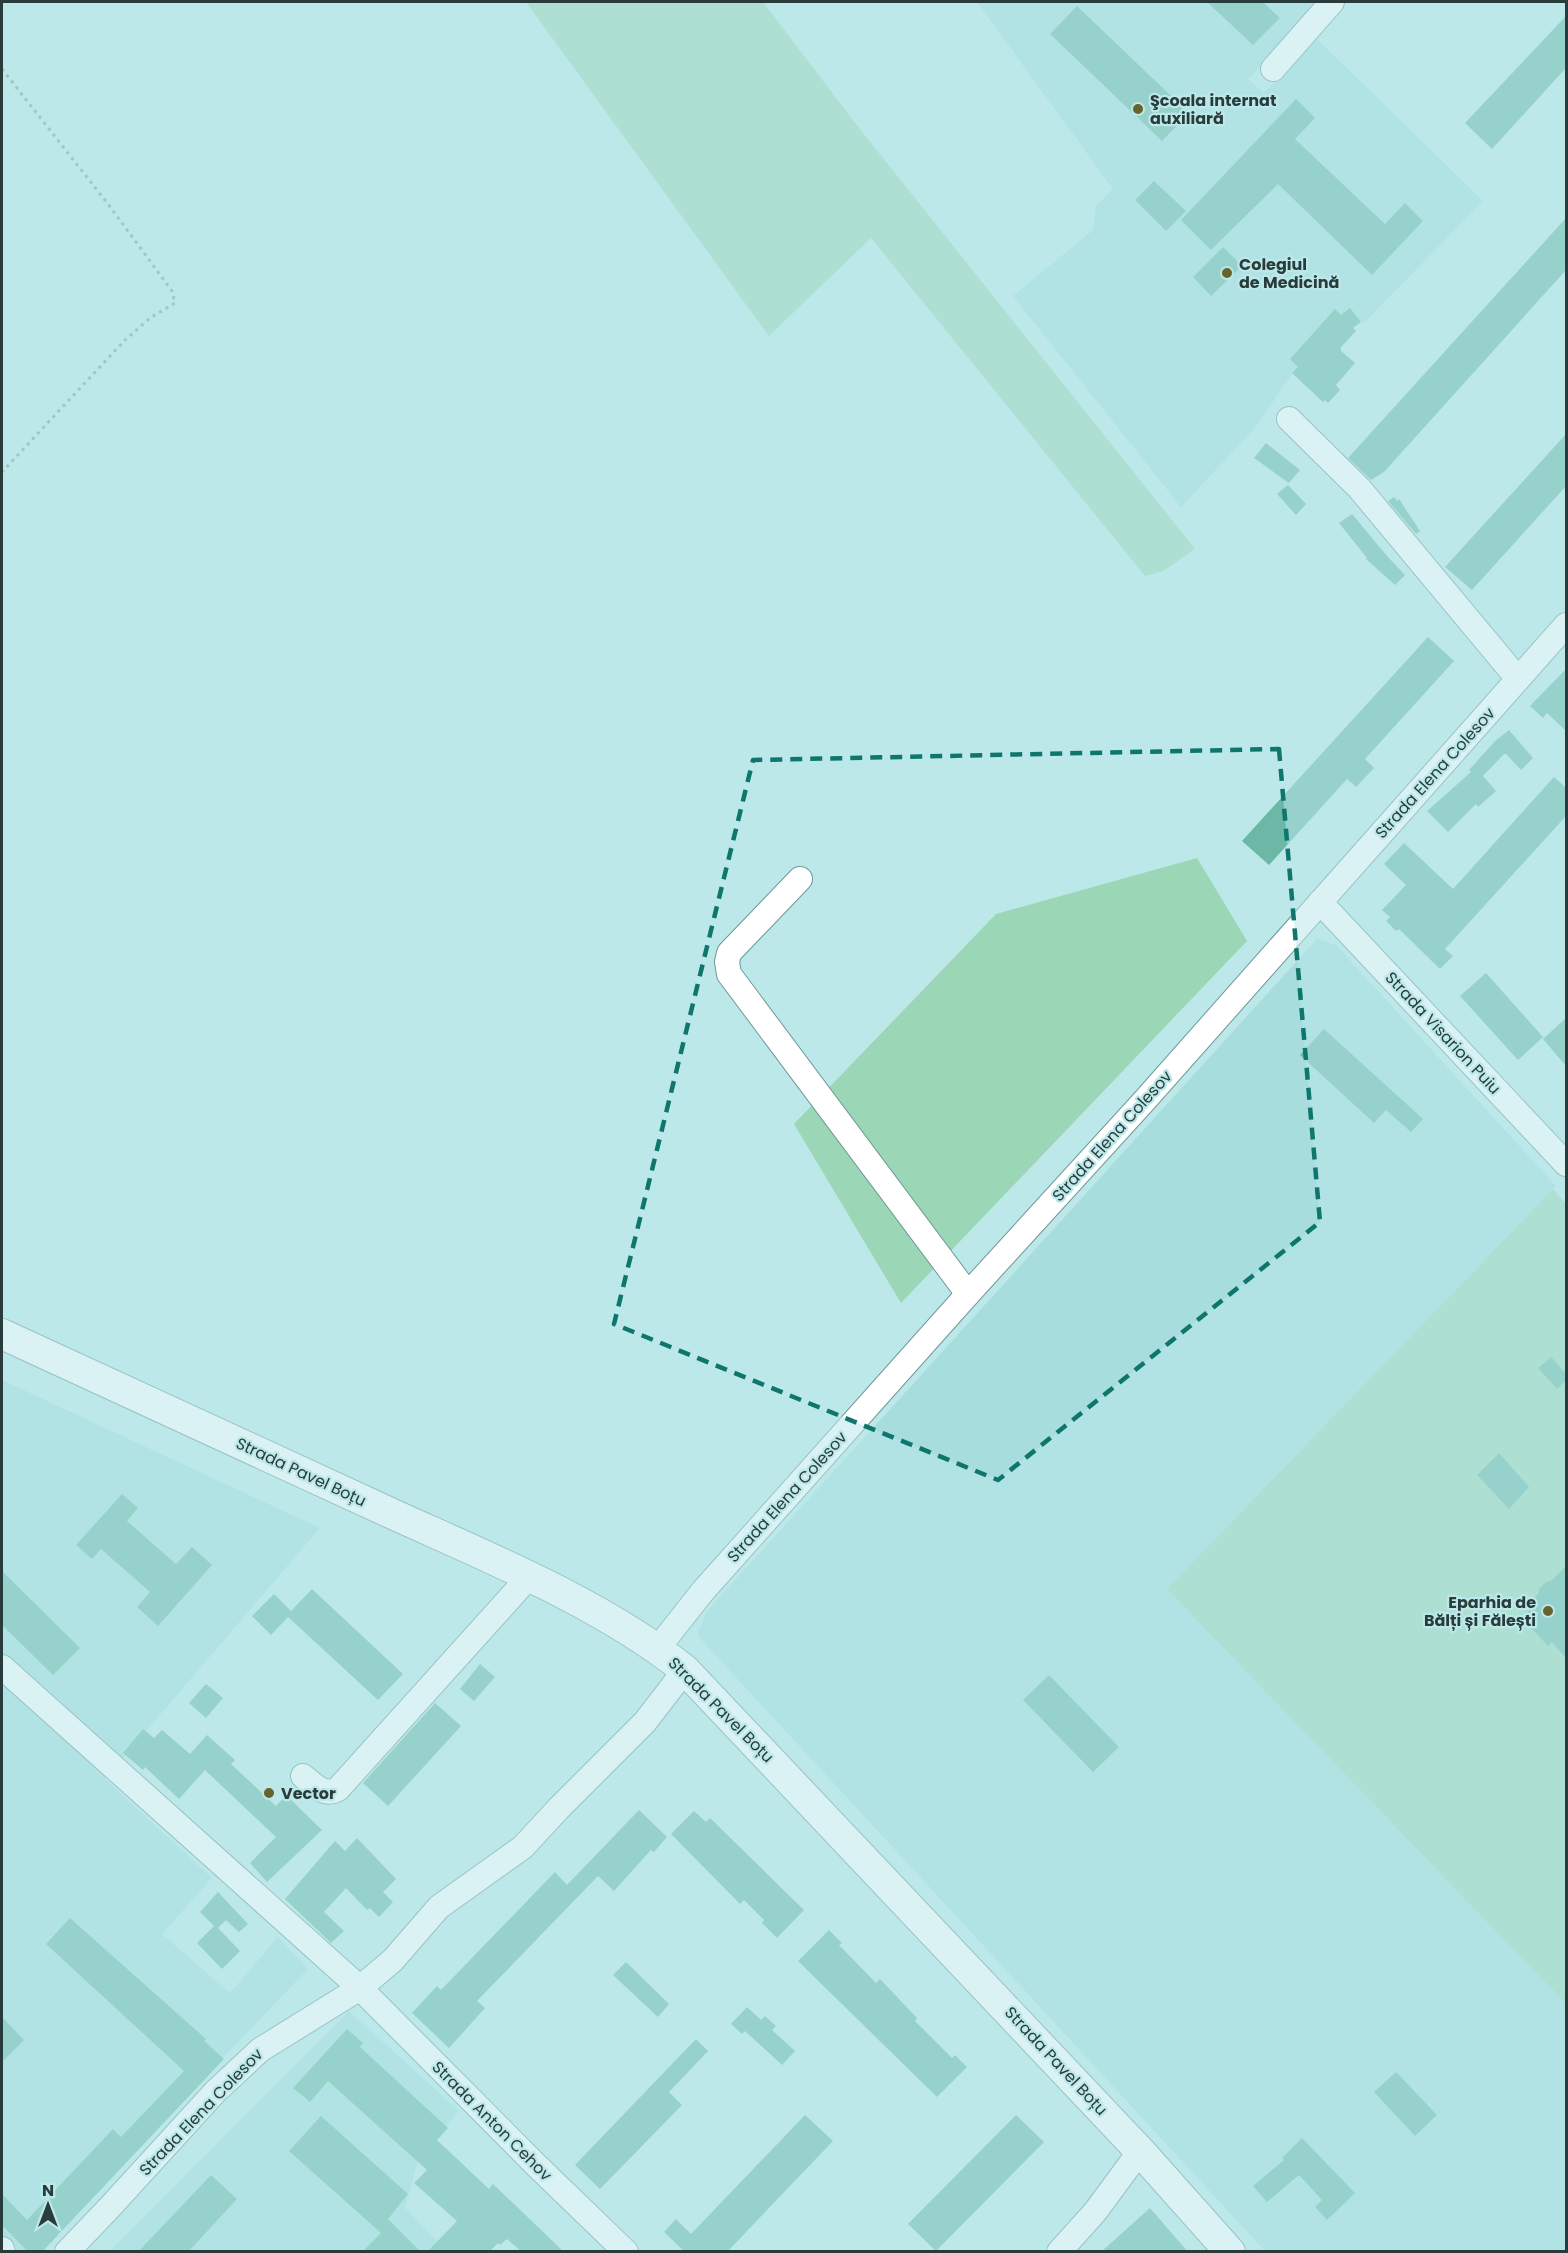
<svg xmlns="http://www.w3.org/2000/svg" width="1568" height="2253" viewBox="0 0 1568 2253" font-family="Poppins,sans-serif">
	<style>
		.built { fill: #a7dddd }
		.green { fill: #9bd7b6 }
		.building { fill: #6cb7a6 }
		.lines { fill: none; stroke-linecap: round; stroke-linejoin: round }
		.minor-casing { stroke: #6e9899; stroke-width: 26 }
		.major-casing { stroke: #6e9899; stroke-width: 32 }
		.path { stroke: #7d9e9f; stroke-width: 3; stroke-dasharray: 3 4.5; stroke-linecap: butt }
		.minor { stroke: #fff; stroke-width: 24 }
		.major { stroke: #fff; stroke-width: 30 }
		.marked { fill: none; stroke: #0f766e; stroke-width: 4.5; stroke-dasharray: 12 8; stroke-linejoin: round }
		.poi-dot { fill: #67622e; stroke: #bce8e9; stroke-width: 2 }
		.labels { text-anchor: middle; dominant-baseline: central; stroke-width: 4.5; stroke-linejoin: round; paint-order: stroke }
		.poi-label { font-size: 16px; font-weight: bold; fill: #2a3b3c; stroke: #bce8e9; text-anchor: start }
		.street-label { font-size: 16px; fill: #2a3b3c; stroke: #bce8e9 }
	</style>
	<rect width="100%" height="100%" fill="#bce8e9"/>
	<g class="built">
		<path d="M977,2H1323L1248,79L1264,93L1317,39L1483,201L1363,324L1350,309L1293,373L1254,429L1181,507L1013,296L1093,230L1096,206L1113,189Z"/>
		<path d="M1317,939L1336,945L1556,1186L1168,1589L1566,2004V2251H1265L697,1635L707,1611Z"/>
		<path d="M2,1380L320,1528L105,1779L212,1878L162,1934L230,1993L278,1937L308,1969L38,2251L2,2252Z"/>
		<path d="M349,2011L459,2111L418,2160L405,2208L447,2251L109,2252Z"/>
	</g>
	<g class="green">
		<path d="M526,2H763L859,128L1195,549L1163,571L1145,576L871,238L769,336Z"/>
		<path d="M1197,858L1247,941L901,1303L794,1124L996,914Z"/>
		<path d="M1553,1189L1566,1204V2004L1167,1589Z"/>
	</g>
	<g class="building">
		<path d="M1207,2H1263L1280,18L1253,45Z"/>
		<path d="M1077,6L1189,113L1162,141L1050,34Z"/>
		<path d="M1566,16V68L1492,149L1465,123Z"/>
		<path d="M1296,99L1315,118L1295,139L1385,224L1405,203L1423,221L1372,275L1278,184L1211,250L1181,220Z"/>
		<path d="M1154,181L1186,211L1166,231L1135,200Z"/>
		<path d="M1566,218V270L1384,472L1371,480L1348,458Z"/>
		<path d="M1223,247L1242,266L1211,296L1193,277Z"/>
		<path d="M1350,308L1361,322L1353,328L1356,331L1341,347V351L1355,363L1336,385L1340,390L1328,403L1325,400L1323,402L1292,373L1298,367L1290,359L1335,309L1341,315Z"/>
		<path d="M1566,434V486L1472,590L1445,567Z"/>
		<path d="M1266,443L1300,470L1289,483L1254,458Z"/>
		<path d="M1288,485L1306,504L1296,515L1277,494Z"/>
		<path d="M1394,497L1397,501L1399,499L1420,531L1416,534L1388,501Z"/>
		<path d="M1352,514L1387,556L1405,575L1395,585L1366,559L1367,558L1339,523Z"/>
		<path d="M1428,637L1454,661L1365,759L1374,768L1356,787L1347,779L1269,865L1242,841Z"/>
		<path d="M1566,669V731L1547,713L1543,718L1530,706Z"/>
		<path d="M1509,730L1533,758L1521,770L1506,754H1504L1483,776L1496,791L1478,807L1476,804L1448,832L1427,811L1471,772L1469,770L1495,741Z"/>
		<path d="M1554,777L1566,788V816L1445,949L1453,956L1440,969L1399,929L1396,931L1386,921L1390,917L1382,910L1406,885L1384,864L1404,843L1453,889Z"/>
		<path d="M1486,973L1543,1037L1518,1060L1460,996Z"/>
		<path d="M1566,1018V1066L1543,1039Z"/>
		<path d="M1324,1029L1423,1119L1411,1132L1386,1110L1374,1123L1300,1055Z"/>
		<path d="M1551,1357L1566,1374V1380L1557,1389L1538,1368Z"/>
		<path d="M1499,1453L1529,1487L1509,1509L1477,1475Z"/>
		<path d="M122,1494L138,1508L127,1521L176,1564L192,1547L212,1565L158,1626L137,1607L150,1592L101,1549L92,1559L76,1545Z"/>
		<path d="M1566,1566V1658L1552,1642L1548,1646L1530,1627L1534,1623L1525,1614L1533,1607L1529,1603L1539,1593V1589L1546,1582L1551,1581Z"/>
		<path d="M2,1571L80,1648L53,1675L2,1625Z"/>
		<path d="M312,1589L403,1674L378,1700L288,1617L271,1635L252,1616L274,1594L291,1611Z"/>
		<path d="M480,1664L495,1677L474,1701L460,1689Z"/>
		<path d="M1049,1675L1119,1747L1093,1772L1023,1700Z"/>
		<path d="M206,1684L223,1698L206,1718L189,1703Z"/>
		<path d="M435,1703L461,1726L388,1806L363,1783Z"/>
		<path d="M143,1729L154,1738L162,1730L190,1754L207,1735L235,1760L231,1764L276,1806L286,1795L322,1830L267,1882L250,1863L276,1837L205,1770L179,1799L145,1767L143,1770L123,1753Z"/>
		<path d="M639,1810L667,1837L654,1852L651,1850L614,1891L598,1876L477,2001L485,2008L449,2048L412,2013L437,1986L441,1990L555,1872L567,1885Z"/>
		<path d="M694,1811L706,1822L710,1818L804,1910L777,1938L762,1923L764,1920L744,1900L740,1904L671,1834Z"/>
		<path d="M357,1838L396,1879L383,1892L393,1902L379,1917L370,1908L367,1910L346,1888L324,1912L344,1931L331,1943L285,1899L335,1841L345,1851Z"/>
		<path d="M218,1892L248,1924L239,1932L226,1920L218,1928L240,1951L222,1969L197,1943L214,1926L200,1912Z"/>
		<path d="M70,1918L206,2039L204,2041L224,2059L42,2252H28L2,2225V2194L27,2220L113,2129L121,2137L184,2071L46,1944Z"/>
		<path d="M829,1930L842,1943L839,1945L876,1983L880,1979L917,2018L915,2021L952,2058L955,2055L967,2067L937,2097L798,1961Z"/>
		<path d="M626,1962L669,2004L658,2017L613,1975Z"/>
		<path d="M747,2007L761,2020L765,2016L776,2026L772,2030L795,2051L782,2065L745,2031L742,2034L731,2024Z"/>
		<path d="M2,2017L24,2040L2,2062Z"/>
		<path d="M347,2029L363,2043L360,2047L448,2128L437,2140L489,2189L493,2184L564,2252H522L507,2239L500,2245L498,2243L489,2252H427L457,2221L414,2183L427,2170L328,2081L310,2102L293,2088Z"/>
		<path d="M696,2039L708,2051L669,2092L682,2105L600,2189L575,2165Z"/>
		<path d="M1396,2072L1437,2115L1415,2136L1374,2092Z"/>
		<path d="M805,2115L833,2141L727,2252H685L664,2232L676,2219L691,2234Z"/>
		<path d="M1016,2115L1044,2142L936,2251L908,2224Z"/>
		<path d="M321,2116L408,2194L388,2219L421,2252H362L381,2233L289,2151Z"/>
		<path d="M1302,2138L1355,2193L1327,2220L1315,2207L1322,2200L1299,2175L1267,2202L1253,2186L1284,2160L1282,2158Z"/>
		<path d="M211,2175L237,2199L188,2252H138Z"/>
		<path d="M1150,2208L1188,2252H1101Z"/>
	</g>
	<g class="lines">
		<defs>
			<g id="minor">
				<path d="M1273,69L1332,2"/>
				<path d="M1289,419L1359,488L1518,679"/>
				<path d="M800,879L729,953L727,962L729,974L968,1294"/>
				<path d="M1320,902L1566,1164"/>
				<path d="M658,1648L703,1591L968,1294L1145,1100L1566,625"/>
				<path d="M2,1667L360,1988L536,2165L626,2252"/>
				<path d="M303,1776C314,1785 324,1797 338,1789L528,1578"/>
				<path d="M2,2249L3,2252"/>
				<path d="M67,2252L110,2207L215,2092L260,2050L360,1988L393,1960L439,1907L523,1847L558,1809L645,1722L685,1670"/>
				<path d="M1059,2252L1095,2212L1140,2151"/>
			</g>
			<path id="major" d="M2,1334C133,1394 265,1455 397,1516C492,1559 604,1605 685,1670L1140,2151L1230,2252"/>
		</defs>
		<use href="#minor" class="minor-casing"/>
		<use href="#major" class="major-casing"/>
		<path class="path" d="M2,69L108,204L172,291L175,303L150,318L124,341L2,472"/>
		<use href="#minor" class="minor"/>
		<use href="#major" class="major"/>
	</g>
	<path d="M0 0H1568V2253H0ZM1279,749L1320,1222L998,1480L614,1324L753,760Z" fill="#bce8e9" fill-opacity=".55" fill-rule="evenodd"/>
	<path class="marked" d="M1279,749L1320,1222L998,1480L614,1324L753,760Z"/>
	<g class="poi-dot">
		<circle cx="1138" cy="109" r="6"/>
		<circle cx="1227" cy="273" r="6"/>
		<circle cx="1548" cy="1611" r="6"/>
		<circle cx="269" cy="1793" r="6"/>
	</g>
	<g class="labels">
		<g class="poi-label">
			<text x="1150" y="100">Şcoala internat<tspan x="1150" dy="18">auxiliară</tspan></text>
			<text x="1239" y="264">Colegiul<tspan x="1239" dy="18">de Medicină</tspan></text>
			<text x="1536" y="1602" text-anchor="end">Eparhia de<tspan x="1536" dy="18">Bălți și Fălești</tspan></text>
			<text x="281" y="1793">Vector</text>
		</g>
		<g class="street-label">
			<text transform="translate(1435 773) rotate(-48)">Strada Elena Colesov</text>
			<text transform="translate(1443 1033) rotate(47)">Strada Visarion Puiu</text>
			<text transform="translate(1112 1136) rotate(-48)">Strada Elena Colesov</text>
			<text transform="translate(301 1472) rotate(25)">Strada Pavel Boțu</text>
			<text transform="translate(787 1497) rotate(-48)">Strada Elena Colesov</text>
			<text transform="translate(721 1710) rotate(45)">Strada Pavel Boțu</text>
			<text transform="translate(1056 2061) rotate(47)">Strada Pavel Boțu</text>
			<text transform="translate(201 2112) rotate(-46)">Strada Elena Colesov</text>
			<text transform="translate(492 2121) rotate(45)">Strada Anton Cehov</text>
		</g>
	</g>
	<rect width="1568" height="2253" fill="none" stroke="#2a3b3c" stroke-width="6"/>
	<g transform="translate(48 2205)" stroke="#bce8e9" stroke-width="4.5" paint-order="stroke">
	<path d="M0-4.5L10 22L0 15L-10 22Z" fill="#2a3b3c"/>
	<text y="-9" font-size="16" font-weight="bold" text-anchor="middle" fill="#2a3b3c">N</text>
	</g>
</svg>
